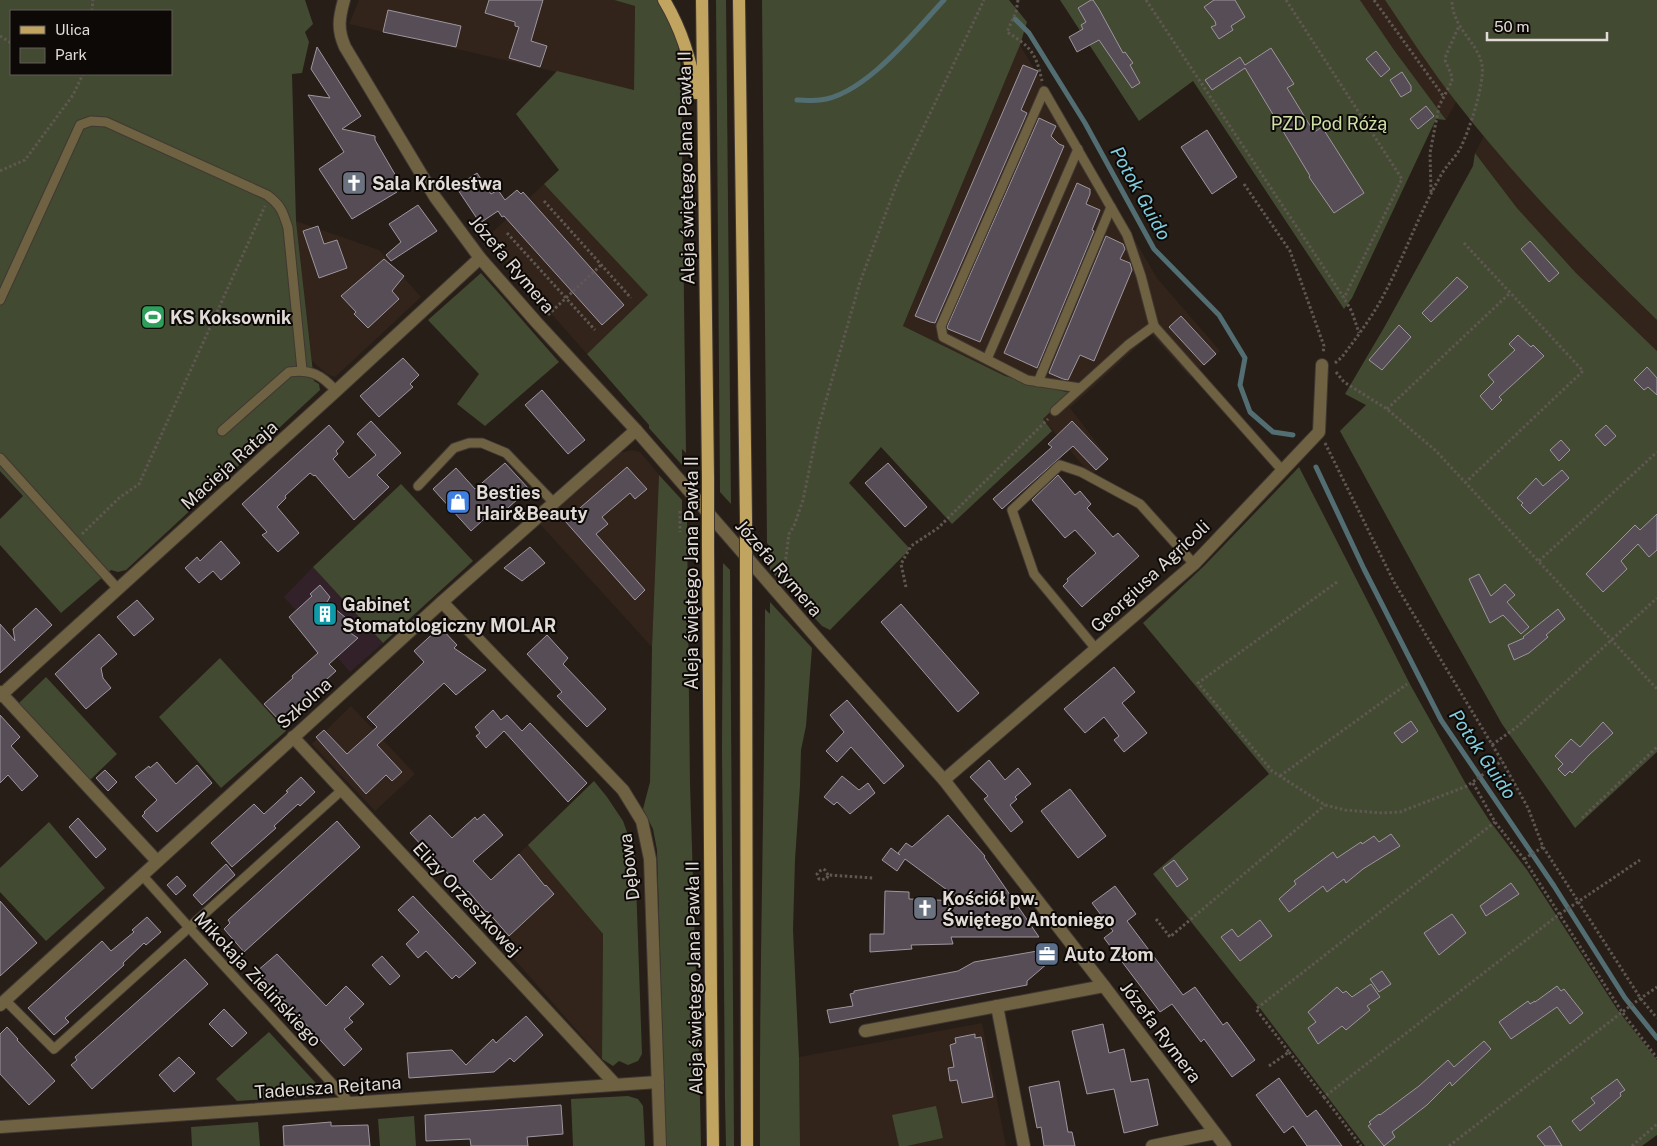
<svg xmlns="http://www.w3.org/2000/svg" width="1657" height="1146" viewBox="0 0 1657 1146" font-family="'Public Sans',sans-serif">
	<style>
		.commercial { fill: #33212a }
		.built { fill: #32241a }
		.green { fill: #424a31; fill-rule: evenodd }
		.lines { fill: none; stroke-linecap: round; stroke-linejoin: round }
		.stream { stroke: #526e73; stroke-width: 5 }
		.building { fill: #564d56; stroke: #9e959e }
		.service-casing { stroke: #413833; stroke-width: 11 }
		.minor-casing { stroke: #413833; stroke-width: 14 }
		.primary-casing { stroke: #413833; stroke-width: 14 }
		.path { stroke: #5f5752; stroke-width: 3; stroke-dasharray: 2.5 2.5; stroke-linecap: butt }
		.service { stroke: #6f6242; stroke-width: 9 }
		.minor { stroke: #6f6242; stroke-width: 12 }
		.primary { stroke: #c0a460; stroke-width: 12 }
		.primary-bridge-casing { stroke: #413833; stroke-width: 14; stroke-linecap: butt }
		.primary-bridge { stroke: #c0a460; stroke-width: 12 }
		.labels { text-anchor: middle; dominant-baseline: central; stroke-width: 4; stroke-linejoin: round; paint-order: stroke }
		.park-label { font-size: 18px; fill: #cde0a6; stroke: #0d0907 }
		.street-label { font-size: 18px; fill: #e1dbd7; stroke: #0d0907 }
		.poi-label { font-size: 18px; font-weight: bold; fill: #e1dbd7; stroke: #0d0907; text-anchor: start }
		.water-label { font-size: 19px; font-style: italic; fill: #80cdde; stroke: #0d0907 }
	</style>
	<rect width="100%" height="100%" fill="#271e18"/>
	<path class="commercial" d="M313,567L383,643L350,672L284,597Z"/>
	<g class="built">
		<path d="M359,0H614L635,6L634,90L349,24Z"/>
		<path d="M1360,0H1385L1456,102L1446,120L1394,50Z"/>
		<path d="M1020,45L1157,278L1220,351L1190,377L1151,334L1070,408L1109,459L1091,475L1043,419L1070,393L1005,376L903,326Z"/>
		<path d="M1484,136L1532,192L1590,254L1657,320V351L1576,273L1517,208L1475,153Z"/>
		<path d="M544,184L648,295L587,354L485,239Z"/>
		<path d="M296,221L379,250L421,297L335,377L327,374L312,361Z"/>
		<path d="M632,450L640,452L659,475L652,647L540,524L620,453Z"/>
		<path d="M351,706L415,774L375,811L312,744Z"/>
		<path d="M528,845L603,934L602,1059L465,903Z"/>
		<path d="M982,1023L1006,1146H800L799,1057Z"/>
	</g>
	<g class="green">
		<path d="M0,0H305L313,24L305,32L309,42L302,73L292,74L296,221L314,381L319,384L320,390L126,570L118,572L111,570L61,613L0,545V519L23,496L0,471ZM11,11H171V74H11Z"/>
		<path d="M614,0H658C673,23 680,44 681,72L686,453L682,449V465L649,428V425L587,354L648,295L544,184L559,170L516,114L557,71L634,90L635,6Z"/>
		<path d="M716,0H726L731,504L720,492Z"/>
		<path d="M762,0H1009L1027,22L1020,45L903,326L1005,376L1070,393L1043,419L1052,431L952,524L881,447L849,483L910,549L830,630L822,626L770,570V547L767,543Z"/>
		<path d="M1060,0H1360L1394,50L1446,120L1436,119L1352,298L1344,309L1193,81L1139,121Z"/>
		<path d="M1385,0H1657V320C1586,251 1517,180 1457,103C1431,70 1408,34 1385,0Z"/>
		<path d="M1475,153L1517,208L1576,273L1657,351V752L1575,828L1502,724L1441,616L1340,431L1366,405L1345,394L1385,326L1473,166Z"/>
		<path d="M481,273L559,362L485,426L457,404L479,374L428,320Z"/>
		<path d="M1299,467L1411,686L1467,786L1489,820L1527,870L1617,1009L1657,1060V1135L1642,1146H1365L1259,1007L1153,874L1269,774L1143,623L1204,566Z"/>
		<path d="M659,475L682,500V516L687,522L690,784L697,1007L698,1008L701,1146H666L657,850L653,829L643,809L650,782L652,647Z"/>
		<path d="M401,484L473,561L383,643L313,567Z"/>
		<path d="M723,563L730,570L734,1146H726L725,1101L722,749Z"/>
		<path d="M770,602L812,648L806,726L801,750L800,786L795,860L793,930L799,1057L800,1146H760C759,967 765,788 765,609L770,614Z"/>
		<path d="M220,658L286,731L221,788L159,717Z"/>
		<path d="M46,677L117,754L90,780L19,703Z"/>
		<path d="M594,781L607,797L623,821L635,854L642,1054L638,1061L628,1065L619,1061L613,1066L602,1059L603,934L528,845Z"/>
		<path d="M49,822L105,888L46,941L0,892V868Z"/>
		<path d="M269,1032L324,1092L319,1096L237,1101L216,1079Z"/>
		<path d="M628,1096L638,1099L643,1106L645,1146H573L571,1099Z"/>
		<path d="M936,1106L943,1138L907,1146H899L892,1115Z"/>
		<path d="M414,1116L416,1146H380L378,1119Z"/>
		<path d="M258,1122L260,1146H192L191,1127Z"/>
	</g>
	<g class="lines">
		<g class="stream">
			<path d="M1015,19L1029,33L1085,123L1154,249L1219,315L1245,358L1240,385L1250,412L1273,432L1293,435"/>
			<path d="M797,100C804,100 812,101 820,100C865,95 914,32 944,0"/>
			<path d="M1316,467L1364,569L1441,720L1554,886L1625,998L1657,1038"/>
		</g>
	</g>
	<g class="building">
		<path d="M489,0H543L531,41L547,46L540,67L509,58L519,27L515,26V22L485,13Z"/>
		<path d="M1091,0H1093L1099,9L1123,53L1125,52L1133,63L1130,65L1140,83L1132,88L1099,40L1077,52L1069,37L1083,29L1081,25L1086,22L1078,8Z"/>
		<path d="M1214,0H1235L1245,17L1231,26L1233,30L1219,39L1211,27L1216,25L1215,21L1204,7Z"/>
		<path d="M388,10L461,26L456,47L383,32Z"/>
		<path d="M317,47L361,116L342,129L375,136V140L400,183L397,192L352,219L319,169L344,152L308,95L330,98L311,69Z"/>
		<path d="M1271,48L1294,84L1287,88L1314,132L1322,127L1364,193L1334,213L1309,177L1310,176L1245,68L1212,90L1205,80L1240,57L1245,65Z"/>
		<path d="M1376,51L1390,69L1381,77L1366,59Z"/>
		<path d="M1023,65L1038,71L1021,110L1027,113L935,323L930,322L915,316Z"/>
		<path d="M1402,72L1411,86V91L1401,97L1390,80Z"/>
		<path d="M1426,106L1434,116L1418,129L1410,119Z"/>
		<path d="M1039,118L1056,126L1051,136L1059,144L1064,146L980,342L948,329L947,327Z"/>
		<path d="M1207,130L1237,177L1212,194L1181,147Z"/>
		<path d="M477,173L491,194L498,190L505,200L517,190L521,194L523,192L624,305L602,325L504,216L502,217L498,211L480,223L456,187Z"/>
		<path d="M1077,183L1090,189V194L1086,204L1100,210L1092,230L1094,231L1037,368L1004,353Z"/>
		<path d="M418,205L437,231L391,261L386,255L401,242L389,224Z"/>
		<path d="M318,226L324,244L337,240L347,268L319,278L303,231Z"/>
		<path d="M1106,236L1123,244L1125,249L1120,259L1130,263L1132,270L1094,361L1080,355L1068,380L1063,379L1049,373Z"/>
		<path d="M1530,241L1559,273L1549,282L1521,249Z"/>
		<path d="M384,259L404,276L392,291L399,299L368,328L354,314L356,312L341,296Z"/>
		<path d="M1457,277L1468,287L1431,322L1422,313Z"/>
		<path d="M1181,316L1216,354L1204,365L1169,327Z"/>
		<path d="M1399,325L1411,337L1382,370L1369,360Z"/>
		<path d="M1518,335L1531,347L1533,345L1544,356L1499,397L1502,400L1492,410L1480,396L1494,382L1488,375L1515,350L1509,344Z"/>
		<path d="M403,358L419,375L410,384L413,387L379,417L360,396Z"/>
		<path d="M1647,367L1657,378V395L1648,387L1644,390L1634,380Z"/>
		<path d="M542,390L585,440L568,454L525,405Z"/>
		<path d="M371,421L401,453L377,475L389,487L354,520L315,475L314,476L310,473L285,496L286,498L277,507L299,533L278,552L262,535L267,532L242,504L329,425L344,442L336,451L338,454L333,459L349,478L376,455L357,434Z"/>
		<path d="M1072,421L1108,459L1096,470L1073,446L1002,509L993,499L1052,447L1048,444Z"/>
		<path d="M1606,425L1616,436L1605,446L1595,435Z"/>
		<path d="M1561,440L1570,450L1559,461L1550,450Z"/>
		<path d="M505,463L529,489L499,516L494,510L471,531L433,489L456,468L475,489Z"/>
		<path d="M888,463L927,507L905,527L865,483Z"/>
		<path d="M627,467L647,489L635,499L630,493L602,517L608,524L596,534L645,590L635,600L565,521Z"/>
		<path d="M1562,470L1569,478L1530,514L1521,505L1523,503L1517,498L1536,478L1543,486Z"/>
		<path d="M1058,475L1075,495L1080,491L1091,504L1087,508L1113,537L1118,533L1139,556L1082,607L1063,586L1068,581L1067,579L1096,553L1075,530L1065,538L1032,500Z"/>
		<path d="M1657,514V550L1649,557L1638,544L1621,561L1627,569L1603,592L1586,574L1635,525L1640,530Z"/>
		<path d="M221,541L240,563L221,580L213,571L199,583L185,568L197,557L200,561Z"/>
		<path d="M530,547L545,563L522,581L504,568Z"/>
		<path d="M1479,574L1491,596L1505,584L1515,595L1507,602L1529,627L1521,634L1503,615L1490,623L1469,579Z"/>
		<path d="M320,585L330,597L327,602L352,623L346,630L358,638L329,664L336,671L280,721L264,704L293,678L292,676L318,653L289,617L312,596L310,594Z"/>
		<path d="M137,600L154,619L134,636L117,617Z"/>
		<path d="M901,604L979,693L958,712L881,622Z"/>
		<path d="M36,608L52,625L0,673V624L15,641L13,629Z"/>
		<path d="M1558,609L1565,619L1546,635L1548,637L1529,653L1514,660L1508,645L1524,638L1523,637Z"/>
		<path d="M440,627L457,645L454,648L486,670L456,695L444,683L377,745L402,772L392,781L386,775L366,794L316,737L324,730L347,754L377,727L367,717L424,662L414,651Z"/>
		<path d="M99,634L117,654L101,668L103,678L111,688L86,709L55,674Z"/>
		<path d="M547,635L568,658L563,664L606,709L587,727L557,696L562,692L527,654Z"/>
		<path d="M1114,667L1135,692L1122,703L1147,733L1124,752L1114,740L1119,736L1104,717L1085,733L1064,709Z"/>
		<path d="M847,700L904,766L884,784L851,747L837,762L826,751L844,732L830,715Z"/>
		<path d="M493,710L501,720L507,715L522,731L530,723L587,783L568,802L504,731L486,748L476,736L480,733L475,727Z"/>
		<path d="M0,715L20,737L11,746L38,776L22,791L8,775L0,783Z"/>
		<path d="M1411,721L1418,731L1402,743L1394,733Z"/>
		<path d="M1603,722L1613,733L1589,755L1572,773L1570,771L1565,776L1558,769L1563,764L1555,756L1571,739L1580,747Z"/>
		<path d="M989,760L1005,780L1018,768L1031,784L1015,797L1017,799L1010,805L1023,822L1011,832L984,799L988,796L970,777Z"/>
		<path d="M157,762L176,784L197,765L212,783L157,832L142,816L145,813L144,812L157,800L135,777L149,766L150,768Z"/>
		<path d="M105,770L117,782L108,791L96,778Z"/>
		<path d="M842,776L859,790L868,783L875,793L850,814L837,802L834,805L824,797Z"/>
		<path d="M301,777L315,792L300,806L298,804L274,826L276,828L232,867L211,843L254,804L264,814L288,792L286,791Z"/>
		<path d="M1070,789L1106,836L1078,858L1041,811Z"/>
		<path d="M484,814L503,835L473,861L491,880L519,854L545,886L546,885L554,894L509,936L487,911L486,912L468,891L466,893L410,833L430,815L452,838L475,817L477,820Z"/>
		<path d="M948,815L985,856L984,857L1039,937H951L953,944L911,945L912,949L870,952V934H884L885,891L909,892V899L962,901L905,859L897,871L882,860L891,848L900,855L898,853L906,843L912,847Z"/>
		<path d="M78,818L106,849L96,858L69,827Z"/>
		<path d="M337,821L360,847L244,952L224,929L230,923L228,920Z"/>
		<path d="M1391,834L1400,846L1363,869L1346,883L1344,879L1327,892L1323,886L1289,912L1279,899L1296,884L1294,881L1333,852L1337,858L1361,842L1362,844L1374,836L1379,842Z"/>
		<path d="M1174,860L1188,879L1177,887L1163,868Z"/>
		<path d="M226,864L235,875L202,905L193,895Z"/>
		<path d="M177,876L186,886L176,895L167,885Z"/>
		<path d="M1511,883L1519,894L1486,916L1480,906Z"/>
		<path d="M1115,886L1136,914L1127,921L1183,995L1195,987L1223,1025L1227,1022L1255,1060L1232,1077L1204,1039L1201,1042L1172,1004L1160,1012L1104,938L1113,931L1092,903Z"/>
		<path d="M413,896L476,963L459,978L456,975L452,979L426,951L418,958L406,944L419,932L398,910Z"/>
		<path d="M0,901L37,943L0,976Z"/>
		<path d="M1452,914L1466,933L1439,955L1424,933Z"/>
		<path d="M147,917L161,932L146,945L144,943L123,963L124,965L65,1018L69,1022L54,1035L28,1008L102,941L111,951L134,932L132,930Z"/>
		<path d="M1260,920L1272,936L1240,961L1221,937L1232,929L1238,937Z"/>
		<path d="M1049,949L1055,957L1027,981V985L830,1023L827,1010L853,1006L850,994L854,993V991L958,971L974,962Z"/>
		<path d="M277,954L326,1006L346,986L364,1004L349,1018L353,1022L344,1029L362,1049L344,1066L257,971Z"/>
		<path d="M382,956L400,976L390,985L372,965Z"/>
		<path d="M185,959L208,984L92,1089L71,1065L77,1060L75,1057Z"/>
		<path d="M1382,971L1391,984L1379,992L1370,979Z"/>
		<path d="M1371,984L1380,997L1367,1006L1370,1010L1346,1030L1342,1026L1318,1044L1308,1028L1316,1022L1308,1012L1337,987L1343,993L1346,991L1352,997Z"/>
		<path d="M1557,986L1561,991L1564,989L1583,1013L1570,1024L1557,1007L1511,1039L1499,1022L1528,1001L1530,1004L1535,1001V1002Z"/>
		<path d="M224,1009L247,1033L232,1047L209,1024Z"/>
		<path d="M526,1016L543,1035L514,1062L510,1058L494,1072L409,1078L407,1053L452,1050L466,1065L493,1039L496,1043Z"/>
		<path d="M1103,1024L1109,1053L1124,1049L1131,1082L1148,1079L1158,1125L1124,1133L1114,1089L1087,1094L1072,1031Z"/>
		<path d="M7,1027L18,1039L17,1040L55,1081L29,1105L0,1074V1034Z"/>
		<path d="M975,1034V1038L981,1037L993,1097L962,1103L957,1080L950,1081L948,1068L954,1067L950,1045L956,1043L955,1038Z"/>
		<path d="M1484,1041L1491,1049L1452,1086L1450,1082L1427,1105L1392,1132L1395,1137L1384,1146L1368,1126L1371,1124L1369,1122L1379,1114L1380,1115L1419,1086L1448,1060L1454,1067Z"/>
		<path d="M179,1057L195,1073L174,1092L159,1075Z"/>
		<path d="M1279,1078L1307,1117L1316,1110L1342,1146H1307L1293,1126L1284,1133L1256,1095Z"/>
		<path d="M1617,1079L1625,1090L1620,1093L1621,1096L1580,1131L1572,1121L1595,1103L1591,1098Z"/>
		<path d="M1059,1081L1068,1132H1072L1075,1146H1044L1041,1127L1037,1128L1029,1087Z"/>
		<path d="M561,1105L563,1134L527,1137L528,1146H471L470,1139L426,1141L425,1115Z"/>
		<path d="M331,1122V1126L368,1125L370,1146H284L283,1126Z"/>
		<path d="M1550,1126L1562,1146H1545L1537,1136Z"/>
	</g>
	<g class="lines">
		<defs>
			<g id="service">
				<path d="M0,300L80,125L91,121L106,122L267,195C281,205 283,212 288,228L302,370"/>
				<path d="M987,359L1078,149"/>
				<path d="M1038,382L1111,207"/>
				<path d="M1080,388L1027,380L943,337L941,326L1044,91L1127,235L1141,276L1154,326"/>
				<path d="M1055,411L1128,345L1154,326L1282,470"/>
				<path d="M222,431L289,372C311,369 322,375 336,391"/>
				<path d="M0,458L118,589"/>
				<path d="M418,486L454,448L469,443H482L506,453L554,503"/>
				<path d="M1096,649L1034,574L1012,510L1060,465L1081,472L1140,504L1194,564"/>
				<path d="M142,875L194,933L351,1104"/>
				<path d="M5,1000L54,1049L342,790"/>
			</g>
			<g id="minor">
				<path d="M344,0C339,18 337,29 345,47L435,197L480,258L538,324L636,430L823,645L944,780L1104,986L1225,1146"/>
				<path d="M442,602L623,790L642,821L650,859L660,1146"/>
				<path d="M0,692L157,861"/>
				<path d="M0,696L336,391L480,258"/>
				<path d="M293,737L615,1084"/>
				<path d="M944,780L1194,564L1319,432L1322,365"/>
				<path d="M0,1005L442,602L636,430"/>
				<path d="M997,1006L1024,1146"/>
				<path d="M865,1031L1104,986"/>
				<path d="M0,1127L658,1082"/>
				<path d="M1152,1146L1215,1133"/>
			</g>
			<g id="primary">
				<path d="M664,0C682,30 691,59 696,93"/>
				<path d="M702,0L708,478"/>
				<path d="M739,0L746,520"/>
				<path d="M708,546L711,995L713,1146"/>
				<path d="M746,588L747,1146"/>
			</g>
		</defs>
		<use href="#service" class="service-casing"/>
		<use href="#minor" class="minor-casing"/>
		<use href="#primary" class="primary-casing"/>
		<g class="path">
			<path d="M1018,0L1016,12L1007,32C1031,47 1036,53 1042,81"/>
			<path d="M1146,0L1344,298L1352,312L1359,333"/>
			<path d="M1286,0L1402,179L1344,298"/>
			<path d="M1374,0L1444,97"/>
			<path d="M92,11L93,0"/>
			<path d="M0,36L11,43"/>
			<path d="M0,171L25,160L73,95L83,74"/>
			<path d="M1244,184L1290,251L1324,346L1323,353"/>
			<path d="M1431,192L1430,153L1439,106L1452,81L1451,74L1445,60L1446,55L1459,26"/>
			<path d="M544,201L631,298"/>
			<path d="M507,233L595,330"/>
			<path d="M1464,243L1583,371L1466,482"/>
			<path d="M548,315L601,265"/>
			<path d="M1335,363L1342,357C1354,341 1366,325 1377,307C1401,266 1416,219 1440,177C1445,167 1454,159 1460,149C1469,131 1485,84 1482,65C1478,42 1452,28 1452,0"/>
			<path d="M1336,372L1344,382L1387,409L1436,451L1657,689"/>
			<path d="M1387,409L1510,293"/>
			<path d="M1325,443L1394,582L1502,761L1528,808L1543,847L1641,999L1657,1018"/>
			<path d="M680,511V532"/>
			<path d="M82,534L119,498L139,484L265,206"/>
			<path d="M1539,561L1657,452"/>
			<path d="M1337,582L1198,683L1272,771L1325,805L1345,810L1382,813L1400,812L1467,786L1502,761"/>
			<path d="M788,584L785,564L789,534L794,526L803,500L818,428L860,282L897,183L984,0"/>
			<path d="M906,587L901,564L911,546L938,528L1048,419"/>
			<path d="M1492,745L1518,726L1657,598"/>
			<path d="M1280,776L1407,684"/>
			<path d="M1473,783L1495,822L1524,859L1622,1012L1657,1058"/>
			<path d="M1582,818L1657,747"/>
			<path d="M1524,859L1543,847"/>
			<path d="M828,875L825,870L823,869L818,872L817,874L819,879L822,880L827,878L828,875L874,878"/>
			<path d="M1156,919L1170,937L1325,805"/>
			<path d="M1289,1052L1324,1097L1557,916L1640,860"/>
			<path d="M1269,1066L1289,1052L1256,1009L1495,822"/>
			<path d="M1324,1097L1361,1146"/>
			<path d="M1449,1146L1634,1003L1657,987"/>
			<path d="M1632,1146L1657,1124"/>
		</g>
		<use href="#service" class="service"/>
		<use href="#minor" class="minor"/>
		<use href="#primary" class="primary"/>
		<defs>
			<g id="primary-bridge">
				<path d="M708,478V546"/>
				<path d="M746,520V588"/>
			</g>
		</defs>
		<use href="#primary-bridge" class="primary-bridge-casing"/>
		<use href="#primary-bridge" class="primary-bridge"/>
	</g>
	<defs>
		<symbol id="church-square" viewBox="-11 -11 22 22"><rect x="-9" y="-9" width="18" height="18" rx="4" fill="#6b7280" stroke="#0d0907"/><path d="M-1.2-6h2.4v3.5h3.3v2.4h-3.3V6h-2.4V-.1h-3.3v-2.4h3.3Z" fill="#fff"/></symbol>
		<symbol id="stadium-square" viewBox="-11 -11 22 22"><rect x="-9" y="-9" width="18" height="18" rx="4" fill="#2e9e5b" stroke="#0d0907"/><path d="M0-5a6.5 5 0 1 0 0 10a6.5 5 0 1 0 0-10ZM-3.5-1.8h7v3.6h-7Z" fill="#fff"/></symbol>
		<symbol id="shop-square" viewBox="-11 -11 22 22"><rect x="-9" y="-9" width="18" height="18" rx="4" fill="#3f7fe0" stroke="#0d0907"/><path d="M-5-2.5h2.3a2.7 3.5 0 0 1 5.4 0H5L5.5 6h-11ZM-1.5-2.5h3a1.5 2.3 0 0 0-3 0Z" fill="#fff"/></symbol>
		<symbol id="building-square" viewBox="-11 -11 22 22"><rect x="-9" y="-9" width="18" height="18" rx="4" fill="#0f9aa8" stroke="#0d0907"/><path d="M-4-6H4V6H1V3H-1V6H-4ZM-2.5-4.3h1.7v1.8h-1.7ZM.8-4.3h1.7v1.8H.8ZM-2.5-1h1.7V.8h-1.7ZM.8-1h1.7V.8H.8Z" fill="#fff"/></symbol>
		<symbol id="office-square" viewBox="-11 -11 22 22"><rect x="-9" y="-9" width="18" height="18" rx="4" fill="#5c6f8a" stroke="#0d0907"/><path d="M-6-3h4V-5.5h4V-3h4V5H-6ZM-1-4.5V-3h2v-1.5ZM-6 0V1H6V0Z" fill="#fff"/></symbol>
	</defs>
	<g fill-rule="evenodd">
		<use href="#church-square" x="340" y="169" width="28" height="28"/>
		<use href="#stadium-square" x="139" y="303" width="28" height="28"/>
		<use href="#shop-square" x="444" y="488" width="28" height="28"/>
		<use href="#building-square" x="311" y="600" width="28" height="28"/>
		<use href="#church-square" x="911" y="894" width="28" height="28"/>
		<use href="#office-square" x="1033" y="940" width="28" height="28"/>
	</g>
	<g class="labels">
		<g class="park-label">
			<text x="1329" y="123">PZD Pod Różą</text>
		</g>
		<g class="street-label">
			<text transform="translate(686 168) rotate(-91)">Aleja świętego Jana Pawła II</text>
			<text transform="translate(512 264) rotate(50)">Józefa Rymera</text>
			<text transform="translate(229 465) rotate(-42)">Macieja Rataja</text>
			<text transform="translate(779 568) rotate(49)">Józefa Rymera</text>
			<text transform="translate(691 573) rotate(-90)">Aleja świętego Jana Pawła II</text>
			<text transform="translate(1150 576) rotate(-43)">Georgiusa Agricoli</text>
			<text transform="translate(304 703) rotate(-42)">Szkolna</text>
			<text transform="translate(629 867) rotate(-97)">Dębowa</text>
			<text transform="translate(467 899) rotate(47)">Elizy Orzeszkowej</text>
			<text transform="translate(694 978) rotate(-91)">Aleja świętego Jana Pawła II</text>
			<text transform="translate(258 979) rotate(47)">Mikołaja Zielińskiego</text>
			<text transform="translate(1161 1032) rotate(53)">Józefa Rymera</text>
			<text transform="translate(328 1087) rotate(-4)">Tadeusza Rejtana</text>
		</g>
		<g class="poi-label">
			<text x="372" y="183">Sala Królestwa</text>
			<text x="170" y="317">KS Koksownik</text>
			<text x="476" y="492">Besties<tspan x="476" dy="21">Hair&amp;Beauty</tspan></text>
			<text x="342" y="604">Gabinet<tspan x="342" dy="21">Stomatologiczny MOLAR</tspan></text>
			<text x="942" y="898">Kościół pw.<tspan x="942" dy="21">Świętego Antoniego</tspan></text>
			<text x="1064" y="954">Auto Złom</text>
		</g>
		<g class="water-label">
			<text transform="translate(1141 193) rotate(61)">Potok Guido</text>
			<text transform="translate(1483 754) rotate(56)">Potok Guido</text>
		</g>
	</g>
	<rect x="10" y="10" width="162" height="65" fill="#0d0907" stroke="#625d5a"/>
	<rect x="20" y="26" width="25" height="8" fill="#c0a460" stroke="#625d5a"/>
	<text x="55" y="35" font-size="15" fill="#e1dbd7">Ulica</text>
	<rect x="20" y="48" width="25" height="15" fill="#424a31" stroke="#625d5a"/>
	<text x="55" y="60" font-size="15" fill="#e1dbd7">Park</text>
	<path d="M1487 32v8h120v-8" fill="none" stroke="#e1dbd7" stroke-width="2.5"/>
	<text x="1494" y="32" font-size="15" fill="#e1dbd7" stroke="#0d0907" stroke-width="4" paint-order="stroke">50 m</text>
</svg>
